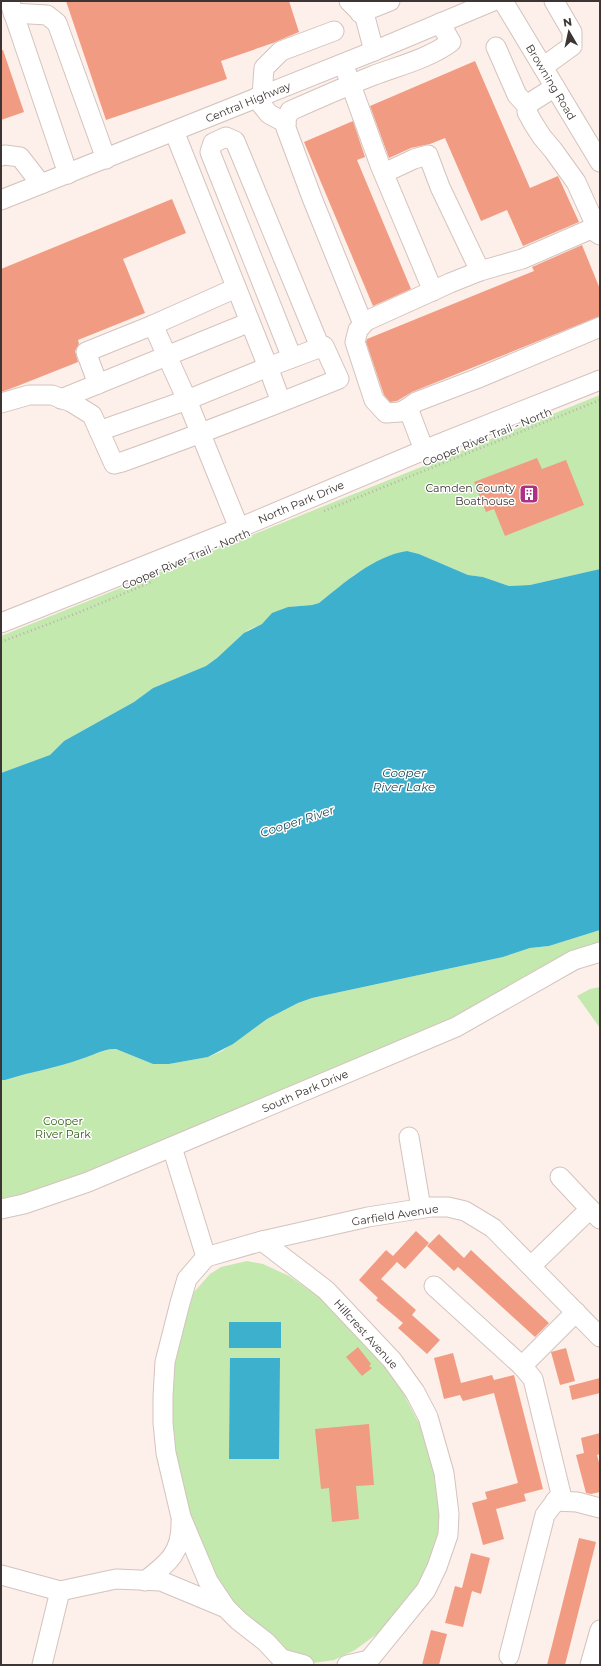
<svg xmlns="http://www.w3.org/2000/svg" width="601" height="1666" viewBox="0 0 601 1666" font-family="Montserrat,sans-serif">
	<style>
		.green { fill: #c3e9af }
		.water { fill: #3cb0cd }
		.building { fill: #f19c82 }
		.lines { fill: none; stroke-linecap: round; stroke-linejoin: round }
		.minor-casing { stroke: #d4c3bd; stroke-width: 21 }
		.path { stroke: #bcb1ad; stroke-width: 2.5; stroke-dasharray: 1 3; stroke-linecap: butt }
		.minor { stroke: #fff; stroke-width: 19 }
		.labels { text-anchor: middle; dominant-baseline: central; stroke-width: 3; stroke-linejoin: round; paint-order: stroke }
		.street-label { font-size: 11px; fill: #3c3533; stroke: #fff }
		.poi-label { font-size: 11px; fill: #3c3533; stroke: #fff; text-anchor: end }
		.park-label { font-size: 11px; fill: #325c14; stroke: #fff }
		.water-label { font-size: 12px; font-style: italic; fill: #1c4d59; stroke: #fff }
	</style>
	<rect width="100%" height="100%" fill="#fdefea"/>
	<g class="green">
		<path d="M600,395V569L530,585L509,586L483,577L468,575L419,554L407,551L377,562L354,575L319,603L312,605L288,607L262,624L248,630L217,658L206,666L153,688L134,702L64,741L51,755L1,773V636Z"/>
		<path d="M600,930V952L520,990L1,1209V1080H5C30,1072 56,1068 81,1059C92,1056 104,1048 116,1049L153,1064H169L208,1057L222,1051L267,1019L298,1003L312,998L503,957L530,948L549,946Z"/>
		<path d="M600,987V1028L577,996L590,989Z"/>
		<path d="M247,1261L263,1264L289,1276L318,1296L361,1335L392,1371L426,1437L439,1493L440,1522L433,1555L406,1606L381,1631L355,1650L334,1660L313,1663L295,1657L217,1594L184,1506L174,1440L172,1403V1364L194,1292L210,1274L221,1267Z"/>
	</g>
	<g class="water">
		<path d="M407,551L419,554L468,575L483,577L509,586L530,585L600,569V930L549,946L530,948L503,957L312,998L298,1003L267,1019L233,1044L208,1057L169,1064H153L116,1049C104,1048 92,1056 81,1059C56,1068 30,1072 5,1080H1V773L50,755L64,741L134,702L153,688L206,666L217,658L244,633L262,624L272,613L288,607L312,605L319,603C344,583 374,556 407,551Z"/>
		<rect x="229" y="1322" width="52" height="26"/>
		<path d="M230,1358H280L279,1459H229Z"/>
	</g>
	<g class="building">
		<path d="M66,1H289L299,32L273,43L221,61L227,79L106,120Z"/>
		<path d="M1,50H3L24,112L1,120Z"/>
		<path d="M475,61L530,188L558,176L579,222L523,246L507,210L481,221L445,138L430,144L411,148L389,158L370,106Z"/>
		<path d="M353,121L365,157L357,160L411,289L373,306L304,142Z"/>
		<path d="M172,199L186,233L123,259L145,313L78,340L79,344L75,351L78,362L15,387L1,392V269Z"/>
		<path d="M582,245L600,289V316L412,392L397,401L390,402L384,395L366,342L367,339L534,271L532,267Z"/>
		<path d="M537,458L542,469L566,460L584,505L505,536L494,509L486,512L474,482Z"/>
		<path d="M416,1231L429,1243L405,1269L397,1262L381,1279L416,1310L412,1315L440,1340L427,1354L398,1328L403,1323L376,1300L378,1298L359,1280L386,1250L393,1256Z"/>
		<path d="M439,1234L464,1258L471,1250L549,1323L535,1337L458,1267L454,1271L427,1246Z"/>
		<path d="M358,1347L371,1364L369,1366L372,1368L362,1376L346,1357Z"/>
		<path d="M566,1348L575,1381L560,1385L551,1352Z"/>
		<path d="M453,1353L461,1383L492,1375L494,1380L514,1375L543,1489L524,1494L526,1501L496,1509L504,1539L483,1545L472,1503L487,1499L485,1492L518,1483L494,1393L463,1401L460,1395L444,1399L434,1358Z"/>
		<path d="M600,1378V1393L572,1400L569,1386Z"/>
		<path d="M369,1424L374,1485L356,1486L359,1519L332,1522L329,1488L321,1489L315,1429Z"/>
		<path d="M600,1433V1454L597,1455L600,1466V1492L591,1494L586,1493L576,1455L584,1453L581,1438Z"/>
		<path d="M579,1538L596,1542L565,1665H547Z"/>
		<path d="M471,1553L490,1558L481,1594L472,1591L463,1627L445,1623L455,1586L462,1588Z"/>
		<path d="M431,1630L447,1634L439,1665H422Z"/>
	</g>
	<g class="lines">
		<defs>
			<g id="minor">
				<path d="M349,1L365,17L374,51"/>
				<path d="M503,1L600,162"/>
				<path d="M10,3L68,174"/>
				<path d="M13,13L47,15L57,23L106,159"/>
				<path d="M360,13L390,1"/>
				<path d="M496,47L517,95L528,107"/>
				<path d="M543,67L572,46V32L554,1"/>
				<path d="M347,74L380,165L433,291"/>
				<path d="M555,87L528,104L527,112L533,123L542,137L553,150L576,182L596,226"/>
				<path d="M262,96L264,68L281,51L334,31"/>
				<path d="M256,98L269,114L286,123"/>
				<path d="M174,131L268,367L187,400L239,528"/>
				<path d="M1,156L5,155L20,157L41,184"/>
				<path d="M384,173L414,159L428,155L440,187L480,271"/>
				<path d="M1,200L374,51L493,1"/>
				<path d="M363,324L312,198L286,128V119L290,111C317,99 344,87 372,76C398,66 428,59 451,42L440,23"/>
				<path d="M292,358L210,152L213,143L226,137L235,141L320,347"/>
				<path d="M98,384L86,352L153,325"/>
				<path d="M61,399L250,322"/>
				<path d="M1,403L29,395H52L71,402L92,415L114,464L122,462C195,436 267,408 339,379L324,346L268,367L281,402"/>
				<path d="M408,408L416,402L476,379L600,327"/>
				<path d="M99,431L187,400L153,325L236,288"/>
				<path d="M424,450L408,408L400,412L386,413L374,400L355,342L358,330L366,321L450,283L480,271L522,259L591,229L600,235"/>
				<path d="M1,623L239,528L424,450L600,380"/>
				<path d="M409,1137L421,1208"/>
				<path d="M172,1147L206,1257"/>
				<path d="M560,1177L590,1209"/>
				<path d="M1,1209L24,1204L88,1182L456,1027L574,960L600,952"/>
				<path d="M262,1241L326,1290L392,1360L415,1392L428,1417L444,1473L449,1514L448,1535L437,1567L426,1590L369,1660"/>
				<path d="M206,1257L262,1241L368,1217L431,1207H448L465,1211L493,1228L600,1337"/>
				<path d="M206,1257L187,1279L180,1303L165,1362L163,1396V1423L166,1453L181,1517L208,1581L226,1608"/>
				<path d="M531,1266L590,1209L600,1219"/>
				<path d="M434,1286L522,1366L576,1312"/>
				<path d="M555,1501L577,1502L600,1508"/>
				<path d="M1,1575L60,1591L116,1579L161,1581L226,1608L239,1621L266,1642L287,1665"/>
				<path d="M145,1581C168,1563 182,1553 181,1521"/>
				<path d="M509,1656L545,1515L561,1494L533,1379L522,1366"/>
				<path d="M282,1659L304,1665"/>
				<path d="M42,1665L60,1591"/>
				<path d="M347,1665L369,1660"/>
				<path d="M590,1665L600,1630"/>
			</g>
		</defs>
		<use href="#minor" class="minor-casing"/>
		<g class="path">
			<path d="M324,511L600,400"/>
			<path d="M1,642L80,612L151,582"/>
		</g>
		<use href="#minor" class="minor"/>
	</g>
	<defs>
		<symbol id="building-square" viewBox="-11 -11 22 22"><rect x="-9" y="-9" width="18" height="18" rx="4" fill="#ad3082" stroke="#fff"/><path d="M-4-6H4V6H1V3H-1V6H-4ZM-2.5-4.3h1.7v1.8h-1.7ZM.8-4.3h1.7v1.8H.8ZM-2.5-1h1.7V.8h-1.7ZM.8-1h1.7V.8H.8Z" fill="#fff"/></symbol>
	</defs>
	<g fill-rule="evenodd">
		<use href="#building-square" x="518" y="483" width="22" height="22"/>
	</g>
	<g class="labels">
		<g class="street-label">
			<text transform="translate(551 82) rotate(59)">Browning Road</text>
			<text transform="translate(248 102) rotate(-22)">Central Highway</text>
			<text transform="translate(487 437) rotate(-22)">Cooper River Trail - North</text>
			<text transform="translate(301 502) rotate(-23)">North Park Drive</text>
			<text transform="translate(186 559) rotate(-23)">Cooper River Trail - North</text>
			<text transform="translate(305 1091) rotate(-23)">South Park Drive</text>
			<text transform="translate(395 1215) rotate(-9)">Garfield Avenue</text>
			<text transform="translate(366 1334) rotate(48)">Hillcrest Avenue</text>
		</g>
		<g class="poi-label">
			<text x="515" y="488">Camden County<tspan x="515" dy="13">Boathouse</tspan></text>
		</g>
		<g class="park-label">
			<text x="63" y="1121">Cooper<tspan x="63" dy="13">River Park</tspan></text>
		</g>
		<g class="water-label">
			<text x="404" y="772">Cooper<tspan x="404" dy="14">River Lake</tspan></text>
			<text transform="translate(297 821) rotate(-18)">Cooper River</text>
		</g>
	</g>
	<rect width="601" height="1666" fill="none" stroke="#3c3533" stroke-width="4"/>
	<g transform="translate(569 32) rotate(351)" stroke="#ffffff" stroke-width="3" paint-order="stroke">
	<path d="M0-3L7 15L0 10L-7 15Z" fill="#3c3533"/>
	<text y="-6" font-size="11" font-weight="bold" text-anchor="middle" fill="#3c3533">N</text>
	</g>
</svg>
